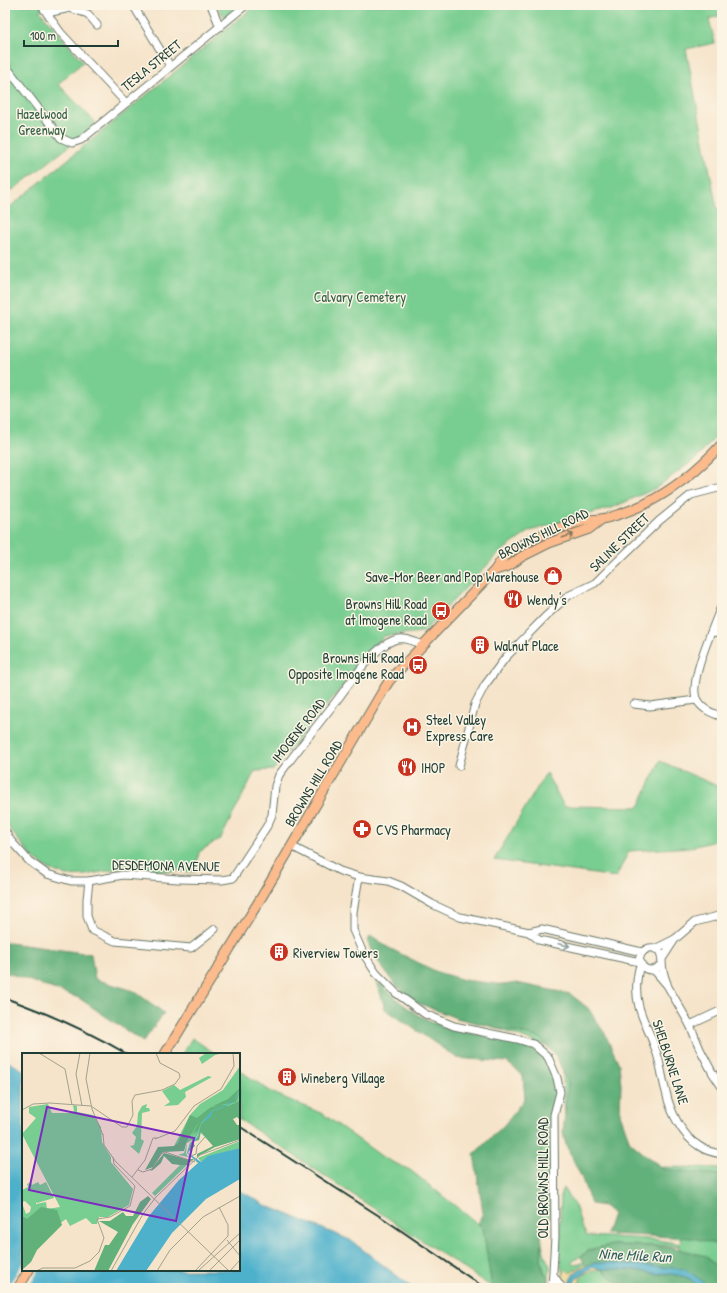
<svg xmlns="http://www.w3.org/2000/svg" width="727" height="1293" viewBox="0 0 727 1293" font-family="'Patrick Hand',sans-serif">
	<style>
		.green { fill: #78cd90; stroke: #4c8562 }
		.forest { fill: #62b07a; stroke: #407657 }
		.sand { fill: #eeda9e; stroke: #868c69 }
		.water { fill: #4db1cc; stroke: #367780 }
		.pier { fill: #f6e4ca }
		.lines { fill: none; stroke-linecap: round; stroke-linejoin: round }
		.minor-casing { stroke: #6a7768; stroke-width: 9 }
		.major-casing { stroke: #6a7768; stroke-width: 11 }
		.minor { stroke: #fff; stroke-width: 7 }
		.major { stroke: #fbbb8d; stroke-width: 9 }
		.rail { stroke: #1f3d34; stroke-width: 2 }
		.oneway { stroke: #82765c }
		.oneway2 { stroke: #8f9e9a }
		.labels { text-anchor: middle; dominant-baseline: central; stroke-width: 3; stroke-linejoin: round; paint-order: stroke }
		.street-label { font-size: 14px; fill: #1f3d34; stroke: #fcf5e5 }
		.park-label { font-size: 14px; fill: #35614b; stroke: #fcf5e5 }
		.poi-label { font-size: 14px; fill: #1f3d34; stroke: #fcf5e5; text-anchor: start }
		.water-label { font-size: 15px; font-style: italic; fill: #2d6062; stroke: #fcf5e5 }
		.inset-road { fill: none; stroke: #a0a18e; stroke-width: 1 }
		.view { fill: #7b2cbf; fill-opacity: 0.15; stroke: #7b2cbf; stroke-width: 2 }
		.inset-edge { fill: none; stroke: #1f3d34; stroke-width: 2 }
	</style>
	<rect width="100%" height="100%" fill="#fcf5e5"/>
	<filter id="ink" filterUnits="userSpaceOnUse"><feTurbulence type="fractalNoise" baseFrequency=".025" numOctaves="2"/><feDisplacementMap in="SourceGraphic" scale="8" xChannelSelector="R" yChannelSelector="G"/><feConvolveMatrix kernelMatrix="1 2 1 2 8 2 1 2 1" color-interpolation-filters="sRGB"/></filter>
	<filter id="wash" filterUnits="userSpaceOnUse"><feTurbulence type="fractalNoise" baseFrequency=".012" numOctaves="4" result="noise"/><feDisplacementMap in="SourceGraphic" scale="16" xChannelSelector="R" yChannelSelector="G"/><feGaussianBlur stdDeviation="0.9" result="paint"/><feColorMatrix in="noise" values="0 0 0 0 0 0 0 0 0 0 0 0 0 0 0 0 0 1.4 0 .05"/><feComposite in="paint" operator="in"/></filter>
	<g filter="url(#wash)">
		<rect width="100%" height="100%" fill="#f6e4ca"/>
		<g class="green">
			<path d="M5,5H65L39,10L83,62L58,84L96,123L63,151L5,196Z"/>
			<path d="M216,5H239L224,17Z"/>
			<path d="M256,5H722V15L709,19L715,43L686,49L717,208L722,212V429L698,457L656,488L614,507L530,531L499,553L423,632L384,636L273,770L255,771L221,838L199,852L196,872L117,869L86,875L67,876L49,869L33,858L5,823V211Z"/>
			<path d="M660,761L722,788V839L692,847L629,851L616,877L494,860L546,773L564,806L639,807Z"/>
			<path d="M369,945L460,989L564,1003L625,1142L662,1167L722,1168V1288L678,1264L679,1246L612,1245L591,1249L572,1262L574,1265L584,1262L585,1264L570,1273L566,1269L563,1274L561,1266V1259L559,1256L561,1192L563,1188L576,1208L581,1225L587,1236C618,1238 650,1237 680,1244L681,1235L667,1201L565,1121L562,1052L493,1027L430,1008Z"/>
			<path d="M192,1038L216,1054H182Z"/>
			<path d="M239,1070L273,1093L323,1114L384,1158L410,1170L478,1224L483,1228L492,1287L239,1119Z"/>
			<path d="M551,1127L550,1218L540,1219L544,1197L540,1155Z"/>
			<path d="M542,1243L545,1256L550,1266L549,1280C540,1265 541,1260 542,1243Z"/>
			<path d="M601,1269L614,1280L631,1288H578C579,1285 579,1281 580,1278C583,1272 595,1271 601,1269Z"/>
		</g>
		<g class="forest">
			<path d="M370,936L389,948L437,972L464,980L504,985L517,983L570,994L588,1008L605,1034L619,1064L621,1085L620,1114L630,1142L662,1169L722,1175V1246L693,1238L606,1234L613,1214L604,1206L591,1204L581,1176L566,1145L563,1133L568,1082L556,1056L540,1038L456,1018L413,1001L392,981L371,951L368,941Z"/>
			<path d="M5,942L9,943L91,954L95,979L134,991L164,1013L143,1042L79,998L5,972Z"/>
			<path d="M376,979L400,1002L418,1015L441,1026L475,1034L521,1044L532,1048L546,1062L555,1081L556,1092L551,1127L540,1155L544,1197L540,1219L542,1243L541,1263L543,1270L549,1280L548,1288H493L492,1287L483,1228L478,1224L483,1212L474,1154L505,1124L525,1098L523,1076L507,1062L457,1058L385,1009Z"/>
			<path d="M612,1245L651,1246L674,1248L706,1256L722,1273V1288H708C701,1279 693,1274 683,1269L614,1263H595L586,1266L581,1257C589,1248 600,1247 612,1245Z"/>
			<path d="M601,1269C612,1269 624,1269 635,1270C643,1271 650,1274 657,1274C674,1274 688,1274 700,1288H631L614,1280Z"/>
		</g>
		<g class="sand">
			<path d="M585,1264L586,1266L574,1273L567,1288H561C564,1281 562,1275 566,1269L570,1273Z"/>
			<path d="M593,1267L601,1269C595,1271 583,1272 580,1278C579,1281 579,1285 578,1288H572L576,1278Z"/>
		</g>
		<g class="water">
			<path d="M5,1060L23,1070V1270H239V1190L265,1205L350,1240L413,1288H5Z"/>
			<path d="M595,1263H614L683,1269C693,1274 701,1279 708,1288H700L689,1278L682,1276L665,1273L657,1274L635,1270L616,1269H601L593,1267L576,1278L572,1288H567C572,1272 579,1268 595,1263Z"/>
		</g>
		<path class="pier" d="M23,1263V1270H39L28,1288H7Z"/>
	</g>
	<g filter="url(#ink)">
		<g class="lines">
			<defs>
				<g id="minor">
					<path d="M41,5L61,33L126,103"/>
					<path d="M133,5L170,66"/>
					<path d="M211,5L220,27"/>
					<path d="M47,13L70,8L88,14L97,25"/>
					<path d="M5,65L61,138L72,143L81,140L246,5"/>
					<path d="M722,604C715,624 687,683 697,700C702,710 713,713 722,717"/>
					<path d="M712,632L722,633"/>
					<path d="M634,704L650,706L696,700"/>
					<path d="M459,766L475,704L485,685L506,657L546,616L568,596L595,583L659,521L691,495L722,487"/>
					<path d="M5,831L11,841L29,861L47,874L71,881H89L123,875L178,879L222,880L233,878L267,826L272,815L275,786L279,775C297,751 315,728 334,704C348,686 372,648 394,640C404,636 414,642 423,645"/>
					<path d="M291,846L340,871L359,877L388,881L401,886L432,904L460,917L529,932L542,929L642,952"/>
					<path d="M359,877L353,912V930L363,953L376,973L396,993L425,1014L454,1026L517,1039L533,1044L548,1057L557,1078L560,1092L554,1115L555,1237L552,1288"/>
					<path d="M89,881L87,899V916L92,930L115,941L191,948L215,929"/>
					<path d="M529,932L539,940L640,962"/>
					<path d="M655,949L675,939L695,922L722,915"/>
					<path d="M662,959L675,939"/>
					<path d="M662,962C654,978 634,967 641,954C643,951 646,949 649,948C664,945 661,962 663,970C664,975 665,979 667,983"/>
					<path d="M641,963C638,969 638,974 637,981C634,1010 648,1025 656,1051C661,1064 662,1079 666,1092C670,1111 682,1136 699,1146C706,1151 714,1153 722,1154"/>
					<path d="M654,970L667,985L690,1025L700,1049L712,1072L722,1087"/>
					<path d="M690,1025L722,1010"/>
					<path d="M554,1276L562,1288"/>
				</g>
				<g id="major">
					<path d="M495,570L509,566L521,557L549,543L589,529L602,519"/>
					<path d="M165,1054L261,898L381,694L389,681L397,672L495,570C497,567 499,563 502,560C516,542 565,525 587,520C592,519 597,520 602,519C617,516 632,510 645,504C675,489 700,468 722,444"/>
					<path d="M18,1288L29,1270"/>
				</g>
			</defs>
			<use href="#minor" class="minor-casing"/>
			<use href="#major" class="major-casing"/>
			<use href="#minor" class="minor"/>
			<use href="#major" class="major"/>
			<g class="rail">
				<path d="M5,998C47,1013 88,1031 127,1054"/>
				<path d="M239,1126L384,1219L485,1288"/>
			</g>
		</g>
		<defs><path id="oneway-shaft" d="M-6 0H5M1.5-3L5.5 0L1.5 3" fill="none" stroke-width="1.6" stroke-linecap="round" stroke-linejoin="round"/></defs>
		<use class="oneway" href="#oneway-shaft" transform="translate(568 536) rotate(-18)"/>
		<use class="oneway2" href="#oneway-shaft" transform="translate(564 945) rotate(12)"/>
	</g>
	<defs>
		<symbol id="shop-disc" viewBox="-11 -11 22 22"><circle r="9.5" fill="#c8321e" stroke="#fcf5e5"/><path d="M-5-2.5h2.3a2.7 3.5 0 0 1 5.4 0H5L5.5 6h-11ZM-1.5-2.5h3a1.5 2.3 0 0 0-3 0Z" fill="#fff"/></symbol>
		<symbol id="restaurant-disc" viewBox="-11 -11 22 22"><circle r="9.5" fill="#c8321e" stroke="#fcf5e5"/><path d="M-5-6h1v4h1v-4h1v4h1v-4h1v5L-1.5 .5V6h-2V.5L-5-1ZM5-6V6H3V1.5H1.5Q1.5-4 5-6Z" fill="#fff"/></symbol>
		<symbol id="bus-disc" viewBox="-11 -11 22 22"><circle r="9.5" fill="#c8321e" stroke="#fcf5e5"/><path d="M-5-6H5V4H4V6H2V4H-2V6H-4V4H-5ZM-3.5-4V0h7V-4ZM-3.5 1.2v1.5H-2V1.2ZM2 1.2v1.5H3.5V1.2Z" fill="#fff"/></symbol>
		<symbol id="building-disc" viewBox="-11 -11 22 22"><circle r="9.5" fill="#c8321e" stroke="#fcf5e5"/><path d="M-4-6H4V6H1V3H-1V6H-4ZM-2.5-4.3h1.7v1.8h-1.7ZM.8-4.3h1.7v1.8H.8ZM-2.5-1h1.7V.8h-1.7ZM.8-1h1.7V.8H.8Z" fill="#fff"/></symbol>
		<symbol id="hospital-disc" viewBox="-11 -11 22 22"><circle r="9.5" fill="#c8321e" stroke="#fcf5e5"/><path d="M-5-5h3v3.5h4V-5h3V5h-3V1.5h-4V5h-3Z" fill="#fff"/></symbol>
		<symbol id="pharmacy-disc" viewBox="-11 -11 22 22"><circle r="9.5" fill="#c8321e" stroke="#fcf5e5"/><path d="M-2-6h4v4h4v4h-4v4h-4v-4h-4v-4h4Z" fill="#fff"/></symbol>
	</defs>
	<g fill-rule="evenodd">
		<use href="#shop-disc" x="542" y="565" width="22" height="22"/>
		<use href="#restaurant-disc" x="502" y="588" width="22" height="22"/>
		<use href="#bus-disc" x="430" y="600" width="22" height="22"/>
		<use href="#building-disc" x="469" y="634" width="22" height="22"/>
		<use href="#bus-disc" x="407" y="654" width="22" height="22"/>
		<use href="#hospital-disc" x="401" y="716" width="22" height="22"/>
		<use href="#restaurant-disc" x="396" y="756" width="22" height="22"/>
		<use href="#pharmacy-disc" x="351" y="818" width="22" height="22"/>
		<use href="#building-disc" x="268" y="941" width="22" height="22"/>
		<use href="#building-disc" x="276" y="1066" width="22" height="22"/>
	</g>
	<g class="labels">
		<g class="street-label">
			<text transform="translate(151 65) rotate(-39)">TESLA STREET</text>
			<text transform="translate(543 533) rotate(-26)">BROWNS HILL ROAD</text>
			<text transform="translate(619 542) rotate(-44)">SALINE STREET</text>
			<text transform="translate(298 730) rotate(-52)">IMOGENE ROAD</text>
			<text transform="translate(313 783) rotate(-59)">BROWNS HILL ROAD</text>
			<text transform="translate(166 865) rotate(1)">DESDEMONA AVENUE</text>
			<text transform="translate(671 1062) rotate(72)">SHELBURNE LANE</text>
			<text transform="translate(542 1178) rotate(-90)">OLD BROWNS HILL ROAD</text>
		</g>
		<g class="park-label">
			<text x="42" y="113">Hazelwood<tspan x="42" dy="16">Greenway</tspan></text>
			<text x="360" y="296">Calvary Cemetery</text>
		</g>
		<g class="poi-label">
			<text x="539" y="576" text-anchor="end">Save-Mor Beer and Pop Warehouse</text>
			<text x="527" y="599">Wendy's</text>
			<text x="427" y="603" text-anchor="end">Browns Hill Road<tspan x="427" dy="16">at Imogene Road</tspan></text>
			<text x="494" y="645">Walnut Place</text>
			<text x="404" y="657" text-anchor="end">Browns Hill Road<tspan x="404" dy="16">Opposite Imogene Road</tspan></text>
			<text x="426" y="719">Steel Valley<tspan x="426" dy="16">Express Care</tspan></text>
			<text x="421" y="767">IHOP</text>
			<text x="376" y="829">CVS Pharmacy</text>
			<text x="293" y="952">Riverview Towers</text>
			<text x="301" y="1077">Wineberg Village</text>
		</g>
		<g class="water-label">
			<text transform="translate(635 1255) rotate(3)">Nine Mile Run</text>
		</g>
	</g>
	<g transform="translate(22 1053)">
		<rect width="218" height="218" fill="#f6e4ca"/>
		<path d="M184,0H202L193,2L180,11L177,5ZM218,13V51L201,62L218,86L193,94L177,78L174,85L165,90L164,100L166,104L156,102L162,100L165,90L152,93L168,62L178,51L201,37ZM186,23L190,24L163,39L164,44L156,52L142,53L148,49L140,38L152,32L158,37ZM26,51L30,60H48L52,58L51,52L55,53V59L71,62L79,74L80,89L89,104V109L111,136L107,152L86,164H77L75,171H70L64,165L48,173L44,166L26,179L0,215V150L4,161L8,159L9,154L1,146L3,148L0,149V137L6,134L5,131L9,129L10,132L16,129L18,132L24,129L32,145L15,150L14,149V151L24,149L25,156L38,154L0,81L14,65L7,60V54ZM125,51L124,55H127L128,58L120,60L119,86L122,88L117,101L108,93L112,92L114,84L110,80L115,73L116,60L120,53ZM218,88V95L185,105L179,109L176,105ZM158,112H165L133,143L130,140Z" fill="#78cd90"/>
		<path d="M218,35L212,48L218,38L214,49L199,52L206,53L218,48V67L215,64L211,66L215,72H218V86L193,94L175,104V101L191,93L179,79L177,87L171,89L173,93L166,99L169,89L173,88L176,84L179,71L188,64L191,58L202,54L197,55L190,58L179,70L173,86L175,78L170,82L178,67L165,88L162,98L141,99L131,114L123,117L136,94L152,93L156,90L168,62L175,65L189,54L196,53H191L206,46ZM142,100L164,106H172L165,112H158L150,111L142,103L139,110L131,117L128,118ZM126,143L129,146L111,171L86,218H72L83,192H87L96,179L77,168H88L101,159L104,163H111L118,149ZM19,154L35,157L40,172L15,197L9,209L0,217V163L5,166Z" fill="#62b07a"/>
		<path d="M218,37L210,50L191,58L188,64L179,71L176,84L173,88L169,89L166,100L179,109L186,103L218,95V126L184,146L150,180L124,218H94L127,163L157,127L176,110L165,100L168,90L175,84L179,71L190,58L210,49Z" fill="#4db1cc"/>
		<path class="inset-road" d="M17,0L43,16L50,52M58,0L54,21L60,53M68,0L64,26L70,56L81,82M69,53L100,74H105L111,62L110,48L113,42L140,37L153,31L158,24L157,20L138,10L134,0M0,57L11,51L28,50L69,53M81,81L82,92L94,109L207,218M133,86L153,78L172,53L199,36L212,13L211,0M166,104L174,101L175,93L183,84M116,117L121,119L130,116L139,101L143,99L173,109M110,124L123,107L131,85H135M205,187L218,203M14,218L21,215H53L68,208L77,199L82,185L75,166L88,164L108,153L113,133L92,111L91,104M89,218L121,161L134,144L178,102L218,87M135,218L148,197L181,164L218,143M173,218L206,183V172L197,154M176,218L218,180M187,218L218,187M208,218L218,207"/>
		<path class="view" d="M25,54L172,85L154,168L7,137Z"/>
		<rect width="218" height="218" class="inset-edge"/>
	</g>
	<rect width="727" height="1293" fill="none" stroke="#fcf5e5" stroke-width="20"/>
	<path d="M24 40v6h94v-6" fill="none" stroke="#1f3d34" stroke-width="2"/>
	<text x="30" y="40" font-size="12" fill="#1f3d34" stroke="#fcf5e5" stroke-width="3" paint-order="stroke">100 m</text>
</svg>
